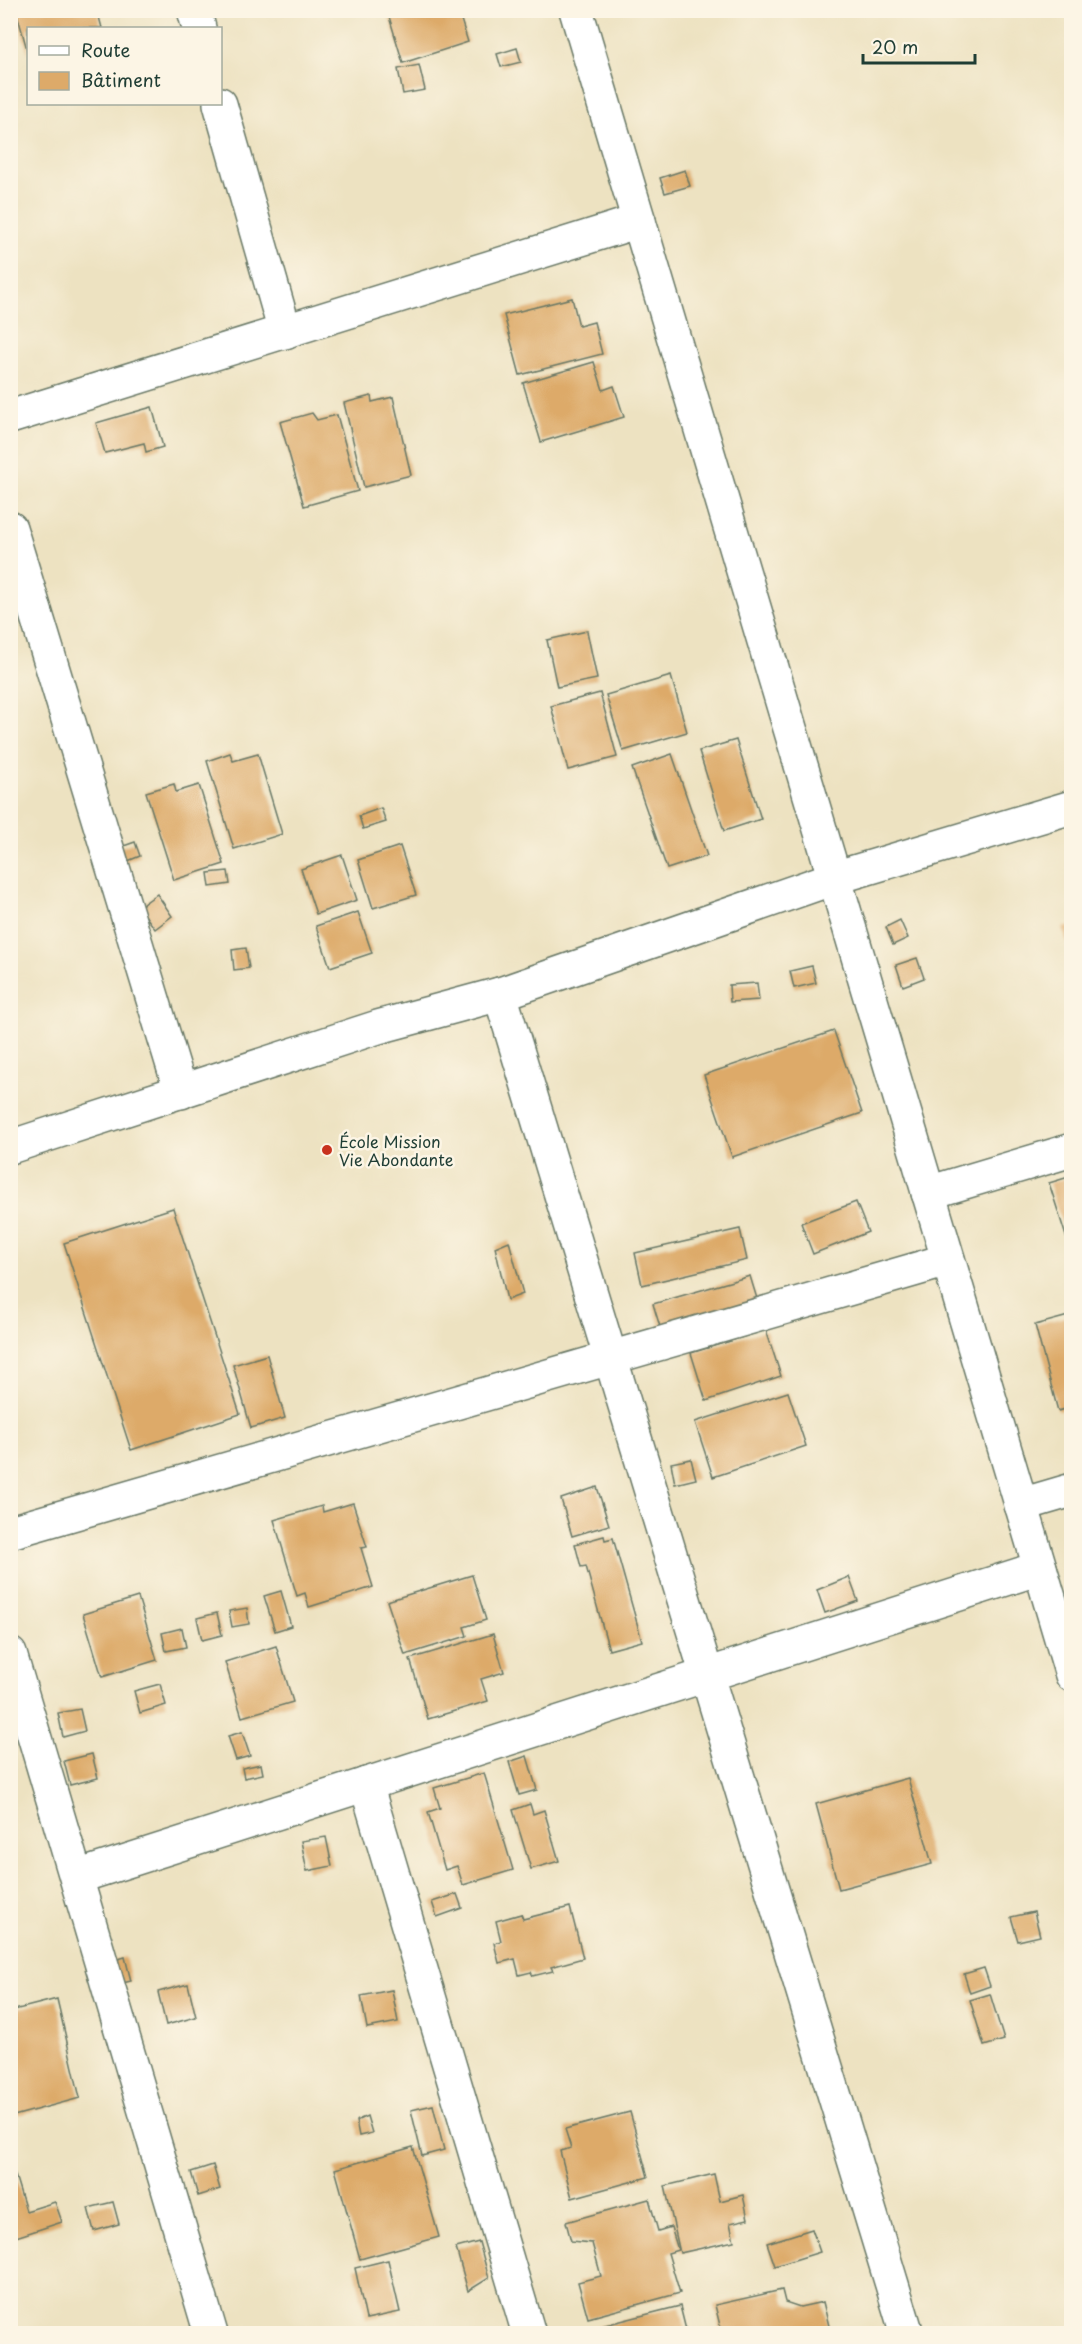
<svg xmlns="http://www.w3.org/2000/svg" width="1082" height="2344" viewBox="0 0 1082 2344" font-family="'Playpen Sans',sans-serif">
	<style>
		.building { fill: #ddaa69 }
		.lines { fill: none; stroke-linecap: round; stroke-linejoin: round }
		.minor-casing { stroke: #677765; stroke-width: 36 }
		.minor { stroke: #fff; stroke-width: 33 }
		.poi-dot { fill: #c8321e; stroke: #fcf5e5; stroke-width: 2 }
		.labels { text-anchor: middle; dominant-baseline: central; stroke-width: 5; stroke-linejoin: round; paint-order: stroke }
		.poi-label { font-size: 16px; fill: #1f3d34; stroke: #fcf5e5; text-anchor: start }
	</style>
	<rect width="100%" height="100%" fill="#fcf5e5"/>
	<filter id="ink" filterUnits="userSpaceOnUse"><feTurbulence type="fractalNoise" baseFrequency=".0167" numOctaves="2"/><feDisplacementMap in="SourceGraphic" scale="12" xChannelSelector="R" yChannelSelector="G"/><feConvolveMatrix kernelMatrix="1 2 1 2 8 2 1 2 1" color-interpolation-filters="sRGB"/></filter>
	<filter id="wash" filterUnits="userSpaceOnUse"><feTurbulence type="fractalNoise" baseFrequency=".008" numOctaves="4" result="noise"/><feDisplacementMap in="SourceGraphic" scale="24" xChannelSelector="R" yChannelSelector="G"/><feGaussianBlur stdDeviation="1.35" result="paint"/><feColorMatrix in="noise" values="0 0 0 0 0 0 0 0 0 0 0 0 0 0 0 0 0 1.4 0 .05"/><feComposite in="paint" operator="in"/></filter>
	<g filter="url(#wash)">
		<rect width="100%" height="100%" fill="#ede2c1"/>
		<g id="blocks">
			<g class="building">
				<path d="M16,10H108L99,17L102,28H28V53Z"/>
				<path d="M387,10H458L468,42L403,63Z"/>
				<path d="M517,48L521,62L501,67L497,54Z"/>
				<path d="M419,65L425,90L403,94L398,69Z"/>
				<path d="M685,170L690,186L665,193L660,178Z"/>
				<path d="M572,298L579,326L594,322L602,354L520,375L504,315Z"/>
				<path d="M594,362L603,390L614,386L624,417L541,442L523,383Z"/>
				<path d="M371,396L372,402L393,397L411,475L364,487L344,403Z"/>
				<path d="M152,407L163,447L146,452L144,443L105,453L96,423Z"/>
				<path d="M312,413L317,420L337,415L358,491L304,506L280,422Z"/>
				<path d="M587,631L597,679L557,687L547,640Z"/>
				<path d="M671,676L687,732L623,751L606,695Z"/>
				<path d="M600,693L617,757L568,770L551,706Z"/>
				<path d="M736,740L761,819L724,831L699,751Z"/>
				<path d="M230,753L233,761L258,754L282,834L234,849L207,761Z"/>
				<path d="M672,754L707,856L667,869L632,768Z"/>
				<path d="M174,784L176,792L199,785L224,864L174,880L146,792Z"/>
				<path d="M381,808L386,822L363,829L359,816Z"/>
				<path d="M135,842L140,856L123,863L118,848Z"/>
				<path d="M400,846L416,895L373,908L358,860Z"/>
				<path d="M342,855L357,900L316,914L301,869Z"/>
				<path d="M228,871L230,884L210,887L208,873Z"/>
				<path d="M157,894L172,916L155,929L139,907Z"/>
				<path d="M358,912L372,953L330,967L316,926Z"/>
				<path d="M900,920L908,938L893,945L886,927Z"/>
				<path d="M1072,926V942L1067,943L1063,928Z"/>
				<path d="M246,948L249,968L234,970L232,950Z"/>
				<path d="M917,958L924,978L903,986L896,965Z"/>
				<path d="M812,966L816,983L794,988L790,971Z"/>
				<path d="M757,983L759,1000L730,1002L729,985Z"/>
				<path d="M834,1031L862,1113L732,1157L704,1075Z"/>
				<path d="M1072,1176V1252H1071L1049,1183Z"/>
				<path d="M856,1202L868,1232L813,1254L801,1223Z"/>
				<path d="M173,1208L240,1414L131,1450L64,1243Z"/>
				<path d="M740,1229L747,1260L642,1285L635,1253Z"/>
				<path d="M509,1241L523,1294L507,1300L495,1247Z"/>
				<path d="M750,1276L758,1302L661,1330L653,1304Z"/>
				<path d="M1072,1315V1407L1058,1411L1035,1325Z"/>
				<path d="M766,1330L781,1376L706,1401L691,1353Z"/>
				<path d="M267,1355L285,1418L251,1428L233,1365Z"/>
				<path d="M788,1392L806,1446L713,1477L695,1422Z"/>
				<path d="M691,1459L696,1479L675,1484L671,1463Z"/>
				<path d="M597,1487L609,1525L572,1536L561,1499Z"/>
				<path d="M353,1503L367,1547L361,1548L373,1587L309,1607L305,1593L297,1596L274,1520L322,1506L323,1512Z"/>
				<path d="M604,1536L605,1540L613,1538L642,1641L609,1650L586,1566L581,1567L575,1544Z"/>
				<path d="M472,1575L486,1620L464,1627L467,1636L405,1655L387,1601Z"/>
				<path d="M849,1577L858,1601L825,1613L817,1590Z"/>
				<path d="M281,1591L291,1626L275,1631L264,1596Z"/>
				<path d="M138,1597L157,1660L102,1677L83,1614Z"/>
				<path d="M247,1608L249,1624L232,1627L229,1611Z"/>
				<path d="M217,1613L222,1635L202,1640L197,1618Z"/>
				<path d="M182,1628L186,1647L166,1651L162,1633Z"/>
				<path d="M493,1634L504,1672L481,1679L488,1701L428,1719L410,1659Z"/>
				<path d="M276,1646L293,1702L242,1717L225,1662Z"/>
				<path d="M160,1684L166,1705L140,1713L134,1691Z"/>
				<path d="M80,1709L85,1731L63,1737L58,1713Z"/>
				<path d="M242,1732L250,1756L236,1760L228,1736Z"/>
				<path d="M92,1754L98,1778L70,1785L64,1761Z"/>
				<path d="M527,1756L537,1790L519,1795L509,1762Z"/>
				<path d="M261,1764L263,1774L244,1778L242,1768Z"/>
				<path d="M484,1773L513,1870L463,1885L457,1866L445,1870L428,1812L440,1808L434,1788Z"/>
				<path d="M908,1778L932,1864L839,1889L816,1804Z"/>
				<path d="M530,1804L533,1814L544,1810L559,1861L531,1869L513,1810Z"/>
				<path d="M326,1837L332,1866L307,1871L301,1841Z"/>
				<path d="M457,1894L462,1908L437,1917L432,1902Z"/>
				<path d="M570,1907L583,1958L551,1967L553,1971L533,1976L531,1972L519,1975L515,1959L499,1963L494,1943L501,1941L496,1921L521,1914L523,1919Z"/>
				<path d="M1034,1912L1040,1936L1018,1941L1011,1917Z"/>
				<path d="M125,1957L131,1981L114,1985L108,1962Z"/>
				<path d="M984,1968L990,1986L970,1993L964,1974Z"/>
				<path d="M188,1984L196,2017L166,2025L158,1992Z"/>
				<path d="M392,1990L398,2022L367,2028L361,1996Z"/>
				<path d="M990,1994L1004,2040L984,2046L970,2000Z"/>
				<path d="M57,1999L80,2098L10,2117V2011Z"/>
				<path d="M433,2105L444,2150L422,2156L411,2110Z"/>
				<path d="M630,2112L648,2177L572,2198L560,2151L571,2148L565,2129Z"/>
				<path d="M367,2116L372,2133L359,2136L356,2121Z"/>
				<path d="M413,2147L439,2237L360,2259L335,2169Z"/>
				<path d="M11,2162L26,2211L55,2202L62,2222L10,2239Z"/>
				<path d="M213,2165L220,2189L198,2196L191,2172Z"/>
				<path d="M714,2174L720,2201L743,2195L748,2219L730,2223L734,2241L680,2253L665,2186Z"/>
				<path d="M649,2199L658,2231L671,2227L678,2250L668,2253L680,2293L588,2318L578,2282L601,2276L592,2243L571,2241L566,2222Z"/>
				<path d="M113,2202L119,2224L94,2231L88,2208Z"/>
				<path d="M812,2229L820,2252L775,2266L767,2243Z"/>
				<path d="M479,2242L489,2278L468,2291L456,2248Z"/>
				<path d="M388,2260L400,2312L366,2319L355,2268Z"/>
				<path d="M782,2290L785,2302L800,2307L823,2302L831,2334H722L715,2305Z"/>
				<path d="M680,2306L687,2334H599L597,2327Z"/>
			</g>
		</g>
	</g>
	<g filter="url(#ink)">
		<use href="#blocks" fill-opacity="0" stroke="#677765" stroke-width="1.5"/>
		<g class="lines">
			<defs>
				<g id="minor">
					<path d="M194,10L199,28"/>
					<path d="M576,10L1072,1675"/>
					<path d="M220,104L285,332"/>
					<path d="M10,417L639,221"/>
					<path d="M10,528L181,1092"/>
					<path d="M500,994L907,2334"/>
					<path d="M10,1147L378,1027L500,994L834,878L1072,807"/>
					<path d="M928,1193L1072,1150"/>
					<path d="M1021,1505L1072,1490"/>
					<path d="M10,1532L948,1260"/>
					<path d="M10,1654L211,2334"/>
					<path d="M366,1784L529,2334"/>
					<path d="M77,1877L1040,1568"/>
				</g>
			</defs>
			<use href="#minor" class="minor-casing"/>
			<use href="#minor" class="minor"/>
		</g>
	</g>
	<circle class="poi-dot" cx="327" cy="1150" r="6"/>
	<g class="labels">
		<g class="poi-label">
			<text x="339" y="1141">École Mission<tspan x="339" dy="18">Vie Abondante</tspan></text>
		</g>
	</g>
	<rect width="1082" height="2344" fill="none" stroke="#fcf5e5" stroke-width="36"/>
	<rect x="27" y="27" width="195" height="78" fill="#fcf5e5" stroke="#a4ab9e" stroke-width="1.5"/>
	<rect x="39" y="46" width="30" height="9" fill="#ffffff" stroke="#a4ab9e" stroke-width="1.5"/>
	<text x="81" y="57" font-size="18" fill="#1f3d34">Route</text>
	<rect x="39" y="72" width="30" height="18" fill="#ddaa69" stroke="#a4ab9e" stroke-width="1.5"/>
	<text x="81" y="87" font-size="18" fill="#1f3d34">Bâtiment</text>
	<path d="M863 54v9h112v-9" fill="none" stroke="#1f3d34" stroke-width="3"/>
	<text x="872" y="54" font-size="18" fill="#1f3d34" stroke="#fcf5e5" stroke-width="4.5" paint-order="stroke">20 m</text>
</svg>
